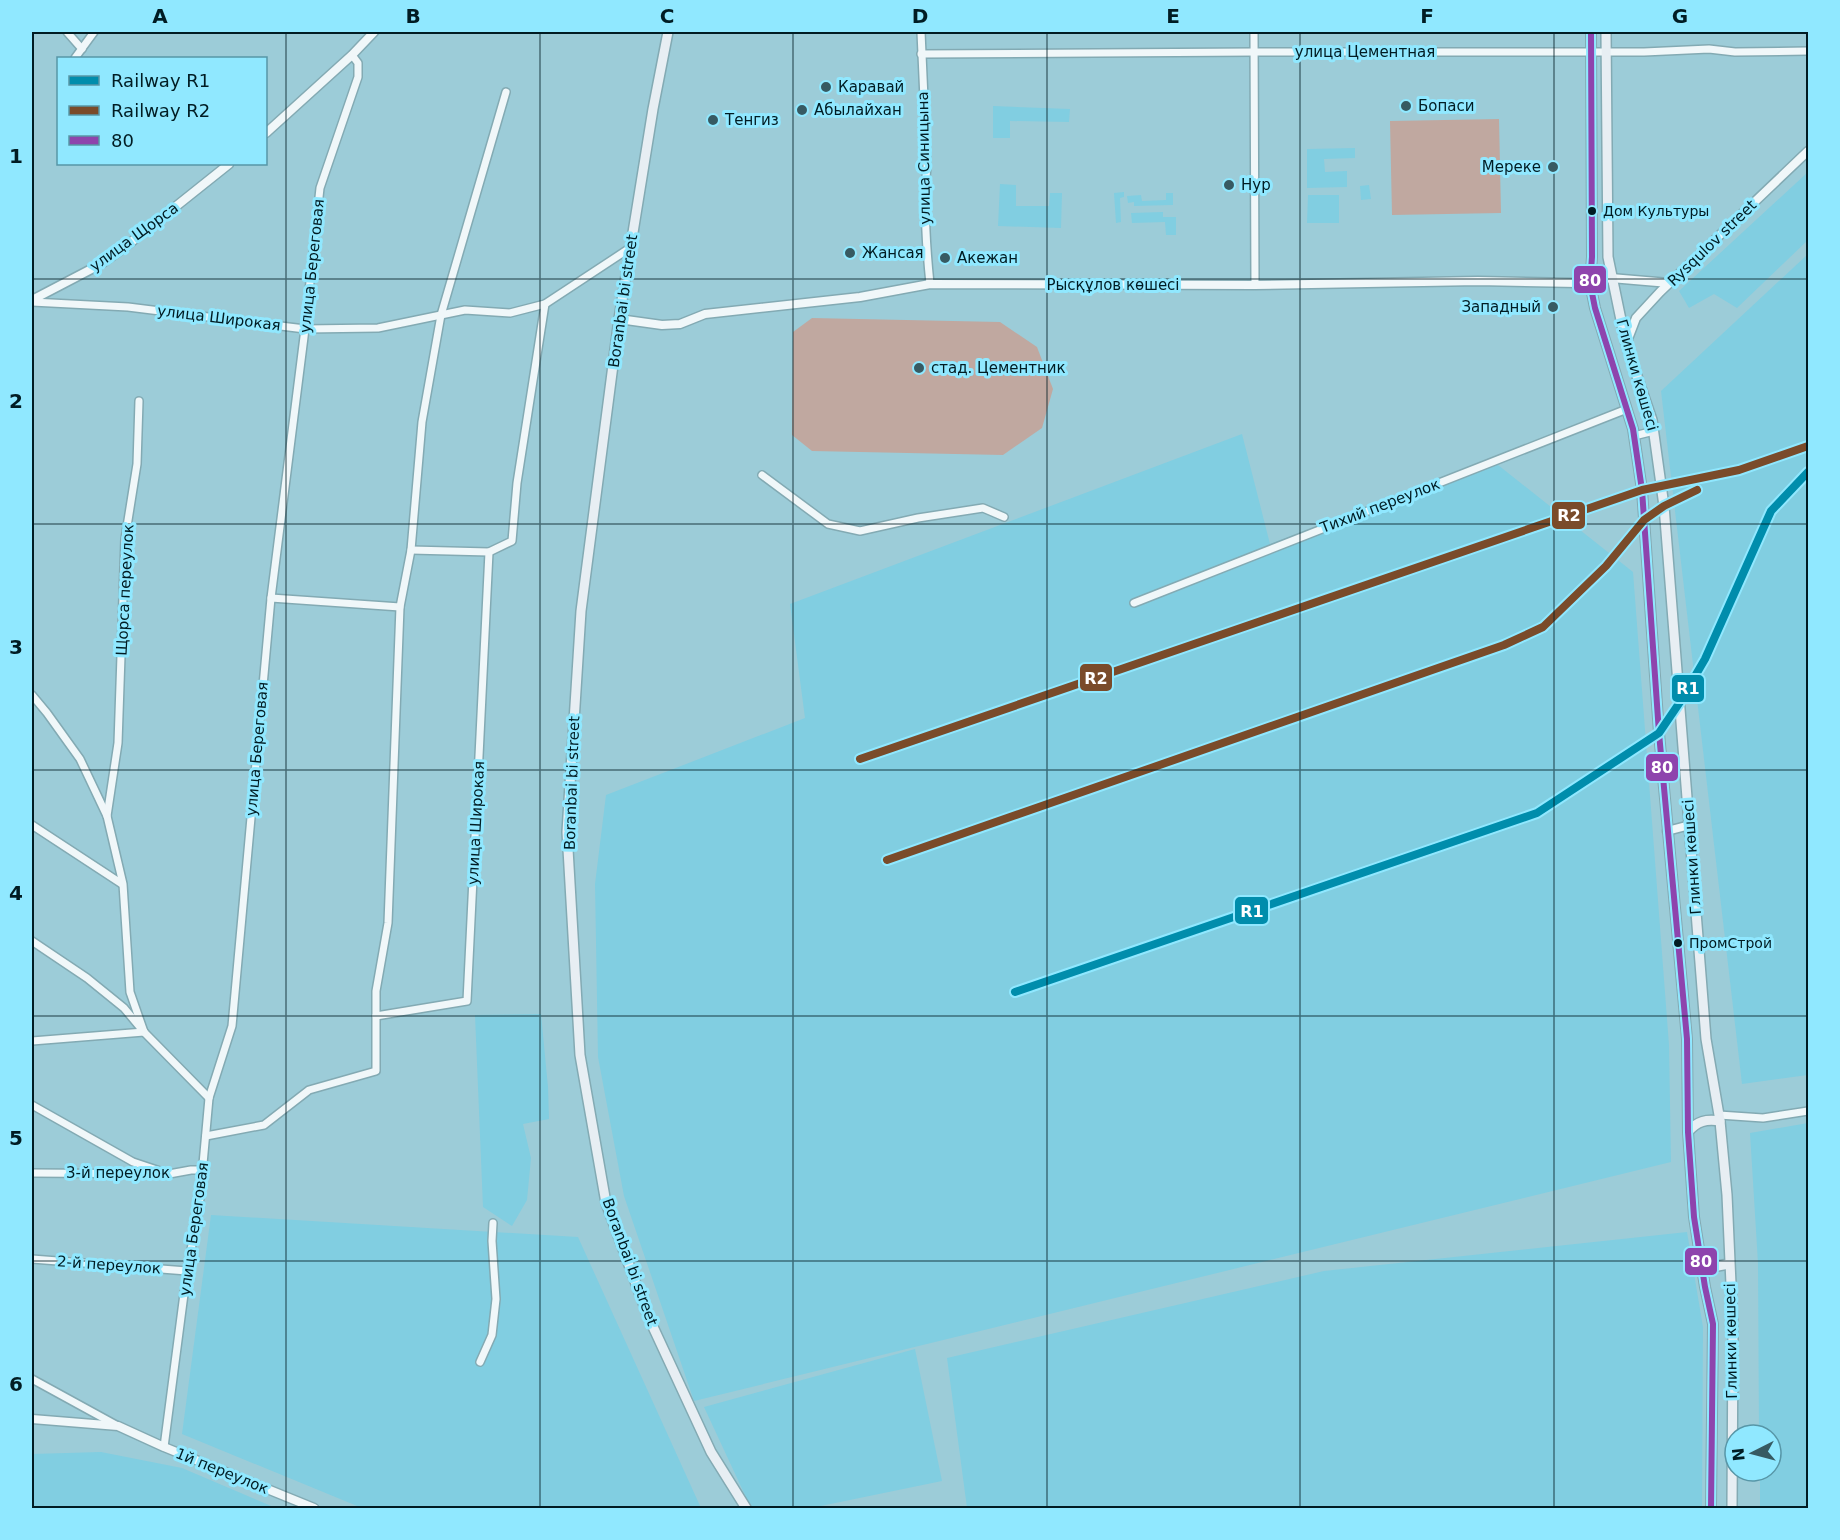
<svg xmlns="http://www.w3.org/2000/svg" width="1840" height="1540" viewBox="0 0 1840 1540" font-family="'DejaVu Sans',sans-serif">
	<style>
		.built { fill: #81cee1 }
		.green { fill: #c0a8a0 }
		.lines { fill: none; stroke-linecap: round; stroke-linejoin: round }
		.minor-casing { stroke: #83aab3; stroke-width: 10 }
		.tertiary-casing { stroke: #83aab3; stroke-width: 11 }
		.secondary-casing { stroke: #83aab3; stroke-width: 12 }
		.minor { stroke: #f0f7f9; stroke-width: 7 }
		.tertiary { stroke: #f0f7f9; stroke-width: 8 }
		.secondary { stroke: #e7eef3; stroke-width: 9 }
		.bus-1-casing { stroke: #90e8ff; stroke-width: 10 }
		.bus-1 { stroke: #8e44ad; stroke-width: 6 }
		.rail-1-casing { stroke: #90e8ff; stroke-width: 12 }
		.rail-2-casing { stroke: #90e8ff; stroke-width: 12 }
		.rail-1 { stroke: #008dac; stroke-width: 8 }
		.rail-2 { stroke: #7a4b2a; stroke-width: 8 }
		.grid { fill: none; stroke: #011c23; stroke-width: 1.5; stroke-opacity: 0.55 }
		.poi-dot { fill: #375a62; stroke: #90e8ff; stroke-width: 2 }
		.bus-dot { fill: #011c23; stroke: #90e8ff; stroke-width: 2 }
		.labels { text-anchor: middle; dominant-baseline: central; stroke-width: 6; stroke-linejoin: round; paint-order: stroke }
		.bus-label { font-size: 14px; fill: #011c23; stroke: #90e8ff; text-anchor: start }
		.street-label { font-size: 15px; fill: #011c23; stroke: #90e8ff }
		.poi-label { font-size: 15px; fill: #011c23; stroke: #90e8ff; text-anchor: start }
		.line-badge { stroke: #90e8ff; stroke-width: 2 }
		.badge-label { font-size: 16px; text-anchor: middle; font-weight: bold; fill: #fff }
		.neatline { fill: none; stroke: #011c23; stroke-width: 2 }
		.grid-label { font-size: 20px; text-anchor: middle; font-weight: bold; fill: #011c23 }
	</style>
	<rect width="100%" height="100%" fill="#9cccd8"/>
	<g class="built">
		<path d="M993,106L1070,109L1069,122L1010,121V138H993Z"/>
		<path d="M1355,148V158L1324,159L1325,172L1347,171V187L1307,188V149Z"/>
		<path d="M1808,172V240L1737,308L1714,294L1689,308L1679,291Z"/>
		<path d="M1000,184L1016,185V206H1049L1050,193H1062L1061,228L998,226Z"/>
		<path d="M1369,185L1371,199L1361,200L1360,186Z"/>
		<path d="M1124,192V197L1120,198L1121,222L1116,223L1114,193Z"/>
		<path d="M1166,193H1173V205L1134,206V202L1128,203L1127,196L1141,195L1142,201L1166,200Z"/>
		<path d="M1308,195H1339V223H1307Z"/>
		<path d="M1163,212V217H1176V235H1166L1165,222L1132,223L1131,213Z"/>
		<path d="M1808,254V1075L1742,1084L1661,391Z"/>
		<path d="M1242,434L1270,544L1493,461L1633,572L1669,1045L1671,1162L694,1401L624,1196L598,1057L595,884L606,795L805,718L790,604Z"/>
		<path d="M541,1014L548,1087L549,1119L523,1124L531,1158L527,1200L512,1226L483,1207L475,1015Z"/>
		<path d="M1808,1123V1508H1760V1471H1771V1435H1759L1758,1263L1750,1133Z"/>
		<path d="M211,1215L578,1237L701,1508H362L182,1434Z"/>
		<path d="M1687,1232L1703,1327L1702,1508H967L947,1358L1324,1271Z"/>
		<path d="M915,1349L942,1481L811,1508H751L704,1407Z"/>
		<path d="M101,1452L182,1468L276,1508H32V1454Z"/>
	</g>
	<g class="green">
		<path d="M1499,119L1501,213L1392,215L1390,121Z"/>
		<path d="M812,318L1000,322L1037,347L1053,389L1042,428L1003,455L812,451L792,435L793,332Z"/>
	</g>
	<g class="lines">
		<defs>
			<g id="minor">
				<path d="M67,32L82,49"/>
				<path d="M921,32L927,166C923,205 926,245 930,284"/>
				<path d="M1254,32L1255,285"/>
				<path d="M921,54L1255,52H1644L1709,49L1735,52L1808,51"/>
				<path d="M75,58L94,32"/>
				<path d="M32,302L128,307L305,329L378,328L465,310L510,313L545,304L630,248"/>
				<path d="M1634,436L1654,431"/>
				<path d="M762,475L828,524L860,531L918,518L983,508L1004,517"/>
				<path d="M411,550L489,552L512,541L517,483L545,304"/>
				<path d="M271,598L400,607"/>
				<path d="M1134,603L1627,409"/>
				<path d="M32,695L47,713L80,759L107,816L123,884L130,992L144,1032"/>
				<path d="M107,816L118,743L125,539L137,464L139,401"/>
				<path d="M32,825L122,884"/>
				<path d="M32,941L87,978L124,1008L144,1032L209,1098"/>
				<path d="M376,1016L467,1001L489,552"/>
				<path d="M32,1041L144,1032"/>
				<path d="M32,1105L133,1162L160,1171"/>
				<path d="M1719,1115L1763,1118L1808,1111"/>
				<path d="M206,1136L264,1125L309,1090L376,1071V991L388,923L400,607L411,550L422,422L441,315L506,92"/>
				<path d="M32,1173L169,1174L191,1170H204"/>
				<path d="M32,1259L187,1271"/>
				<path d="M480,1362L492,1335L496,1299L492,1241L493,1223"/>
				<path d="M32,1379L116,1425"/>
				<path d="M164,1447L187,1271L199,1208L209,1098L232,1026L271,598L305,329L320,188L358,77V63L352,55"/>
			</g>
			<g id="tertiary">
				<path d="M266,133L352,55L374,32"/>
				<path d="M32,300L101,264L125,247L229,164"/>
				<path d="M619,319L662,325L680,324L705,314L860,297L930,284L1255,285L1478,281L1578,283L1611,278L1669,283"/>
				<path d="M1626,344L1636,318L1660,292L1808,151"/>
				<path d="M1667,831L1690,825"/>
				<path d="M32,1419L118,1426L164,1447L314,1508"/>
			</g>
			<g id="secondary">
				<path d="M668,32L653,109L619,319L581,611L567,832L580,1055L606,1203L648,1316L711,1452L746,1508"/>
				<path d="M1591,32L1592,257L1590,283L1595,308L1633,429L1642,490L1659,733L1687,1039L1688,1132L1694,1217L1705,1287L1713,1324L1711,1508"/>
				<path d="M1606,32L1608,257L1626,344L1652,420L1664,506L1706,1039L1720,1121L1727,1195L1733,1329L1732,1508"/>
				<path d="M1688,1132C1697,1121 1706,1119 1720,1121"/>
				<path d="M1700,1260L1712,1267L1729,1264"/>
			</g>
		</defs>
		<use href="#minor" class="minor-casing"/>
		<use href="#tertiary" class="tertiary-casing"/>
		<use href="#secondary" class="secondary-casing"/>
		<use href="#minor" class="minor"/>
		<use href="#tertiary" class="tertiary"/>
		<use href="#secondary" class="secondary"/>
		<defs>
			<path id="bus-1" d="M1591,32L1592,257L1590,283L1595,308L1633,429L1642,490L1659,733L1687,1039L1688,1132L1694,1217L1705,1287L1713,1324L1711,1508"/>
		</defs>
		<use href="#bus-1" class="bus-1-casing"/>
		<use href="#bus-1" class="bus-1"/>
		<defs>
			<path id="rail-1" d="M1015,992L1537,813L1659,733L1680,702L1705,659L1771,511L1808,472"/>
			<g id="rail-2">
				<path d="M860,759L1642,490L1739,470L1808,446"/>
				<path d="M887,860L1504,645L1543,627L1606,566L1644,520L1664,506L1697,490"/>
			</g>
		</defs>
		<use href="#rail-1" class="rail-1-casing"/>
		<use href="#rail-2" class="rail-2-casing"/>
		<use href="#rail-1" class="rail-1"/>
		<use href="#rail-2" class="rail-2"/>
	</g>
	<path class="grid" d="M286,32V1508M540,32V1508M793,32V1508M1047,32V1508M1300,32V1508M1554,32V1508M32,279H1808M32,524H1808M32,770H1808M32,1016H1808M32,1261H1808"/>
	<g class="poi-dot">
		<circle cx="826" cy="87" r="6"/>
		<circle cx="1406" cy="106" r="6"/>
		<circle cx="802" cy="110" r="6"/>
		<circle cx="713" cy="120" r="6"/>
		<circle cx="1553" cy="167" r="6"/>
		<circle cx="1229" cy="185" r="6"/>
		<circle cx="850" cy="253" r="6"/>
		<circle cx="945" cy="258" r="6"/>
		<circle cx="1553" cy="307" r="6"/>
		<circle cx="919" cy="368" r="6"/>
	</g>
	<g class="bus-dot">
		<circle cx="1592" cy="211" r="5"/>
		<circle cx="1678" cy="943" r="5"/>
	</g>
	<g class="labels">
		<g class="bus-label">
			<text x="1603" y="211">Дом Культуры</text>
			<text x="1689" y="943">ПромСтрой</text>
		</g>
		<g class="street-label">
			<text x="1365" y="52">улица Цементная</text>
			<text transform="translate(924 158) rotate(-91)">улица Синицына</text>
			<text transform="translate(134 237) rotate(-36)">улица Щорса</text>
			<text transform="translate(1712 243) rotate(-44)">Rysqulov street</text>
			<text transform="translate(312 266) rotate(-84)">улица Береговая</text>
			<text x="1113" y="285">Рысқұлов көшесі</text>
			<text transform="translate(623 301) rotate(-82)">Boranbai bi street</text>
			<text transform="translate(219 318) rotate(7)">улица Широкая</text>
			<text transform="translate(1637 375) rotate(74)">Глинки көшесі</text>
			<text transform="translate(1380 506) rotate(-21)">Тихий переулок</text>
			<text transform="translate(125 590) rotate(-87)">Щорса переулок</text>
			<text transform="translate(257 749) rotate(-85)">улица Береговая</text>
			<text transform="translate(572 783) rotate(-88)">Boranbai bi street</text>
			<text transform="translate(476 823) rotate(-87)">улица Широкая</text>
			<text transform="translate(1692 857) rotate(-94)">Глинки көшесі</text>
			<text x="118" y="1173">3-й переулок</text>
			<text transform="translate(194 1229) rotate(-82)">улица Береговая</text>
			<text transform="translate(630 1262) rotate(70)">Boranbai bi street</text>
			<text transform="translate(109 1265) rotate(4)">2-й переулок</text>
			<text transform="translate(1731 1341) rotate(-91)">Глинки көшесі</text>
			<text transform="translate(222 1471) rotate(22)">1й переулок</text>
		</g>
		<g class="poi-label">
			<text x="838" y="87">Каравай</text>
			<text x="1418" y="106">Бопаси</text>
			<text x="814" y="110">Абылайхан</text>
			<text x="725" y="120">Тенгиз</text>
			<text x="1541" y="167" text-anchor="end">Мереке</text>
			<text x="1241" y="185">Нур</text>
			<text x="862" y="253">Жансая</text>
			<text x="957" y="258">Акежан</text>
			<text x="1541" y="307" text-anchor="end">Западный</text>
			<text x="931" y="368">стад. Цементник</text>
		</g>
	</g>
	<g class="line-badge">
		<rect x="1573" y="265" width="34" height="29" rx="6" fill="#8e44ad"/>
		<rect x="1551" y="501" width="35" height="29" rx="6" fill="#7a4b2a"/>
		<rect x="1079" y="663" width="34" height="29" rx="6" fill="#7a4b2a"/>
		<rect x="1671" y="674" width="34" height="29" rx="6" fill="#008dac"/>
		<rect x="1645" y="753" width="34" height="29" rx="6" fill="#8e44ad"/>
		<rect x="1234" y="896" width="35" height="29" rx="6" fill="#008dac"/>
		<rect x="1684" y="1247" width="34" height="29" rx="6" fill="#8e44ad"/>
	</g>
	<g class="badge-label">
		<text x="1590" y="286">80</text>
		<text x="1569" y="521">R2</text>
		<text x="1096" y="684">R2</text>
		<text x="1688" y="694">R1</text>
		<text x="1662" y="773">80</text>
		<text x="1252" y="917">R1</text>
		<text x="1701" y="1267">80</text>
	</g>
	<rect width="1840" height="1540" fill="none" stroke="#90e8ff" stroke-width="66"/>
	<rect x="57" y="57" width="210" height="108" fill="#90e8ff" stroke="#5796a7" stroke-width="1.5"/>
	<rect x="69" y="76" width="30" height="9" fill="#008dac" stroke="#5796a7" stroke-width="1.5"/>
	<text x="111" y="87" font-size="18" fill="#011c23">Railway R1</text>
	<rect x="69" y="106" width="30" height="9" fill="#7a4b2a" stroke="#5796a7" stroke-width="1.5"/>
	<text x="111" y="117" font-size="18" fill="#011c23">Railway R2</text>
	<rect x="69" y="136" width="30" height="9" fill="#8e44ad" stroke="#5796a7" stroke-width="1.5"/>
	<text x="111" y="147" font-size="18" fill="#011c23">80</text>
	<g transform="translate(1753 1453) rotate(264)"><circle r="28" fill="#90e8ff" stroke="#5796a7" stroke-width="1.5"/>
	<path d="M0-4.5L10 22L0 15L-10 22Z" fill="#375a62"/>
	<text y="-9" font-size="16" font-weight="bold" text-anchor="middle" fill="#011c23">N</text>
	</g>
	<rect x="33" y="33" width="1774" height="1474" class="neatline"/>
	<g class="grid-label">
		<text x="160" y="23">A</text>
		<text x="413" y="23">B</text>
		<text x="667" y="23">C</text>
		<text x="920" y="23">D</text>
		<text x="1173" y="23">E</text>
		<text x="1427" y="23">F</text>
		<text x="1680" y="23">G</text>
		<text x="16" y="163">1</text>
		<text x="16" y="408">2</text>
		<text x="16" y="654">3</text>
		<text x="16" y="900">4</text>
		<text x="16" y="1145">5</text>
		<text x="16" y="1391">6</text>
	</g>
</svg>
